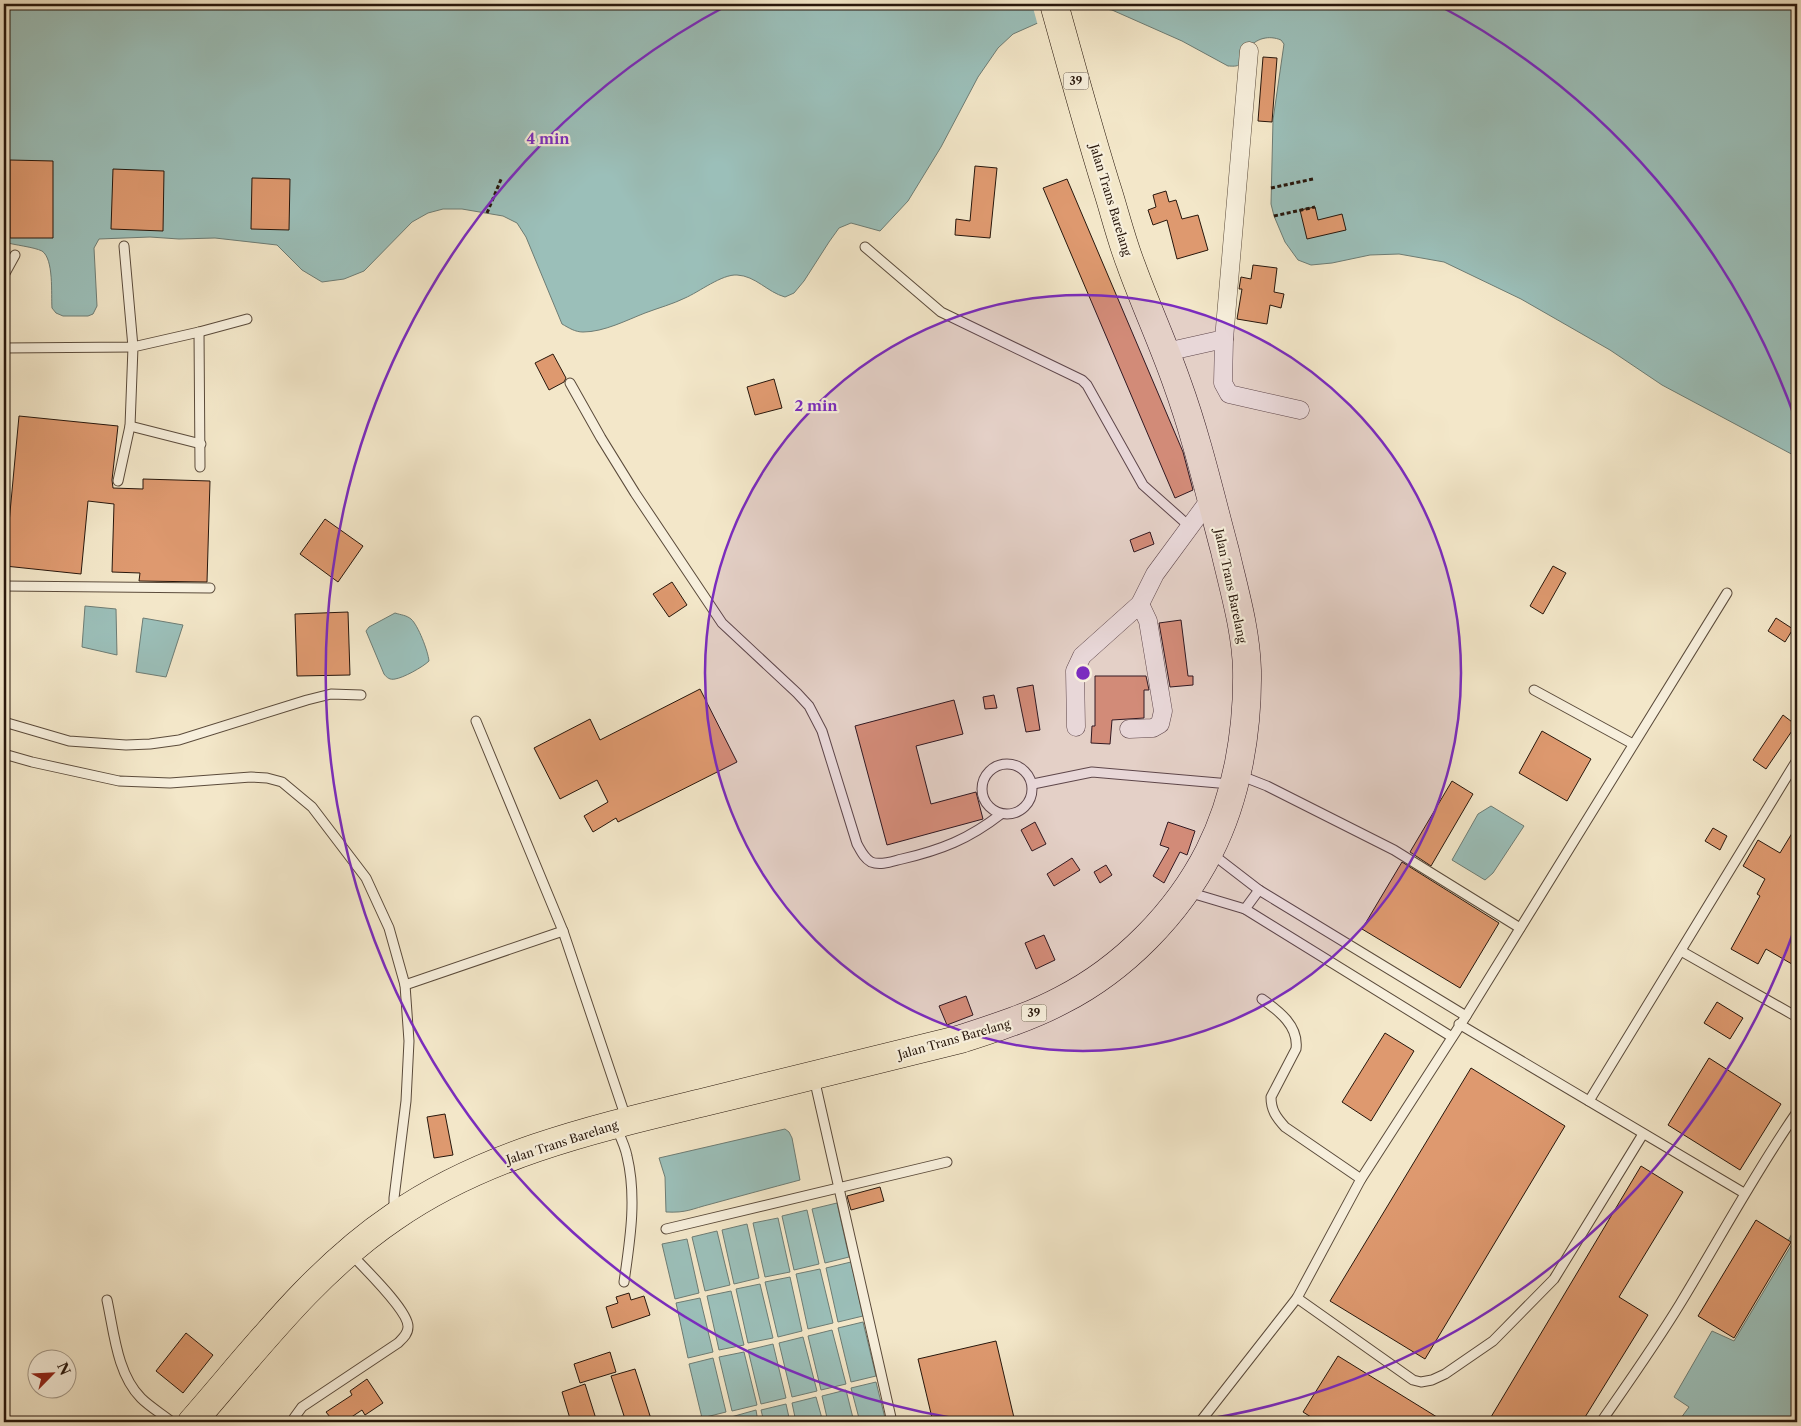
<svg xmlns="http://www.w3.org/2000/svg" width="1801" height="1426" viewBox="0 0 1801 1426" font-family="'Libre Caslon Text',serif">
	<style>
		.water { fill: #9bbfb9; stroke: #6d7c74 }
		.pier { fill: #f3e7c9 }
		.building { fill: #de996f; stroke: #28170c }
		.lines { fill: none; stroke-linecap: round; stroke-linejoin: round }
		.lane-casing { stroke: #5b4b3b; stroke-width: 11 }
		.street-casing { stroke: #5b4b3b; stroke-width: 19 }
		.highway-casing { stroke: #28170c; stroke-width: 29 }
		.path { stroke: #28170c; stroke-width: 3; stroke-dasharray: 4 2.5; stroke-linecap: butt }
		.lane { stroke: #f7efdc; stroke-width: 9 }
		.street { stroke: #f7efdc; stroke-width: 18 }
		.highway { stroke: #f3e7c9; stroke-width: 28 }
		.ring { fill: none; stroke: #7b2cbf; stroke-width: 2.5 }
		.labels { text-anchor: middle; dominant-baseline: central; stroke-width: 4.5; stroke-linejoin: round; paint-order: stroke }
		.shield { fill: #f7efdc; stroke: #66584a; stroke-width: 1 }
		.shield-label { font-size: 11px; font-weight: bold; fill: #28170c }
		.street-label { font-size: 12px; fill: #28170c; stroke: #f7efdc }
		.centre { fill: #7b2cbf; stroke: #f7efdc; stroke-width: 2.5 }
		.ring-label { font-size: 15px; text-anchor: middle; font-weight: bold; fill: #7b2cbf; stroke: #f7efdc; stroke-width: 4.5; stroke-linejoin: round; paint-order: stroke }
	</style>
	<rect width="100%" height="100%" fill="#f3e7c9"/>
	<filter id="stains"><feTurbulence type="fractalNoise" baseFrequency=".004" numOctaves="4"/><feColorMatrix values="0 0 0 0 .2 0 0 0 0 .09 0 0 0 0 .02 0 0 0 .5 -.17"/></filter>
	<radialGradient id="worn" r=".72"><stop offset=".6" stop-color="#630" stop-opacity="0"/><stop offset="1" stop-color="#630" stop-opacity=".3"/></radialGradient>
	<g class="water">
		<path d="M4,4H1797V457L1662,385L1610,350L1521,299L1444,262L1399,254L1370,255L1332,263L1311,265L1298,260L1285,242L1274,216L1271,204L1273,120L1284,44L1281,40C1269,35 1256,38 1248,49C1245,53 1244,60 1240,64C1237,67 1232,66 1228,66L1182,41L1112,10L1087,6L1067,10L1013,34L998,48L978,77L941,147L908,201L880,231L851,223L839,228L829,242L804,281L794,293L785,297C767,292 756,276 737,275C722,274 699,292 685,298C673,304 658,308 645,313C627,320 604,332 583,332C575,332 569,328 562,324L526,237L517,223L503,216L462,209H443L428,213L412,222L364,271L344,279L322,282L302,270L277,245L215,238L179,239L150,237L99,239L94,248L97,306L93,314L88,316H63L56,313L52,308C51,294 54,259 42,251C34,247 14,245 4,242Z"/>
		<path d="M85,606L116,609L117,655L82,647Z"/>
		<path d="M395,613C401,615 406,615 411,619C418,625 428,651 429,661C423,667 403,678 395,679C390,680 387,678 384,674L366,631L369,627Z"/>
		<path d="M143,618L183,625L166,677L136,672Z"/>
		<path d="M1491,806L1524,826L1493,873L1485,880L1452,860L1478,814Z"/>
		<path d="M785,1129L789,1132L792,1138L800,1180C770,1188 740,1196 711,1204C691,1209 687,1213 666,1212L665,1177L659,1158Z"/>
		<path d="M837,1203L849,1257L825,1263L812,1209Z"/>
		<path d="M807,1210L819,1264L794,1270L782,1216Z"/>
		<path d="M778,1218L790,1272L765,1277L753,1223Z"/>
		<path d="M747,1224L759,1278L734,1284L722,1230Z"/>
		<path d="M1797,1224V1422H1678L1689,1407L1674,1397L1712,1331L1734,1341L1792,1244L1788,1241Z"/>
		<path d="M717,1231L730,1285L705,1291L692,1237Z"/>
		<path d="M687,1239L699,1293L675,1299L662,1244Z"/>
		<path d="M851,1262L863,1316L838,1322L826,1268Z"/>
		<path d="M820,1269L833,1323L808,1329L796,1274Z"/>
		<path d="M790,1277L802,1331L778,1337L765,1282Z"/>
		<path d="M760,1284L773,1338L748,1343L736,1289Z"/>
		<path d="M731,1291L744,1345L719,1350L707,1296Z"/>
		<path d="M700,1298L713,1352L688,1358L676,1303Z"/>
		<path d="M863,1322L876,1376L851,1382L838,1328Z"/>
		<path d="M832,1330L846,1384L821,1390L808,1336Z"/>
		<path d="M803,1337L817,1391L792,1397L779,1343Z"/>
		<path d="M773,1344L786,1398L761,1404L748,1350Z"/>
		<path d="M744,1352L757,1405L732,1411L719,1357Z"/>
		<path d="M713,1358L726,1412L702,1418L689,1364Z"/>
		<path d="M876,1382L886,1422H860L851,1388Z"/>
		<path d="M846,1390L854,1422H828L822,1396Z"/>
		<path d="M816,1397L823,1422H796L792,1403Z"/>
		<path d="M786,1404L790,1422H764L761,1410Z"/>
		<path d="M756,1410L758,1422H732L731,1417Z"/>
	</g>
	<path class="pier" d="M1032,4H1079L1080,10L1068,12L1038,26Z"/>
	<g class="building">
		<path d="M1263,57L1277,58L1272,122L1258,121Z"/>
		<path d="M10,160L53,161V238H10Z"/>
		<path d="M975,166L997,168L990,238L955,235L956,219L970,221Z"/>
		<path d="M113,169L164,171L163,231L111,229Z"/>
		<path d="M252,178L290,179L289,230L251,229Z"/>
		<path d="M1067,179L1183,452L1193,490L1175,498L1043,188Z"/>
		<path d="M1166,191L1169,202L1176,200L1182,219L1198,215L1208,250L1177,259L1167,220L1153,225L1148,210L1156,207L1153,195Z"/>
		<path d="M1315,207L1318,220L1342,214L1346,230L1307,239L1300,210Z"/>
		<path d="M1253,265L1277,268L1274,292L1284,294L1281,308L1270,305L1267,324L1237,319L1242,289H1239L1241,277L1251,279Z"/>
		<path d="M553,354L566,378L564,382L549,390L535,363Z"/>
		<path d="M774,379L782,408L755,415L747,387Z"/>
		<path d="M19,416L118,426L112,480L113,488L143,489V479L210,481L207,582L139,581L140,573L112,572L114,504L88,501L81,574L5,566Z"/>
		<path d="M325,519L363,546L338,582L300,554Z"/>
		<path d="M1150,532L1154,544L1134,552L1130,540Z"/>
		<path d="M1553,566L1566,573L1543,614L1530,606Z"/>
		<path d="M672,582L687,605L669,617L653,594Z"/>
		<path d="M348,612L350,675L297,676L295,614Z"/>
		<path d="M1776,618L1793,629L1785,642L1768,631Z"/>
		<path d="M1181,620L1188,676H1193V685L1170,687L1159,623Z"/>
		<path d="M1095,676H1146L1149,690H1144V718L1112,720L1110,744L1091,743L1092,726H1095Z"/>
		<path d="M1033,685L1040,730L1026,732L1017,688Z"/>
		<path d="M700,689L737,762L618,822L616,818L593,832L584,816L608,802L597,780L560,799L534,748L590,719L600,740Z"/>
		<path d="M994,695L997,708L985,709L983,697Z"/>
		<path d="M954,700L963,734L916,746L931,804L976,792L983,819L887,845L855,726Z"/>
		<path d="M1783,715L1796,725L1766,769L1753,760Z"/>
		<path d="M1542,731L1591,759L1567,801L1519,773Z"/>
		<path d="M1452,781L1473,794L1431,866L1410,852Z"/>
		<path d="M1035,822L1046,844L1032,851L1021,830Z"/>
		<path d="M1168,822L1195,831L1187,855L1180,852L1164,883L1153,876L1169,848L1160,845Z"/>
		<path d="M1797,825V967L1766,949L1758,964L1731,949L1760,896L1757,894L1765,879L1743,866L1758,840L1780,853Z"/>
		<path d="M1713,828L1727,836L1720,850L1705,841Z"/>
		<path d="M1072,858L1080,870L1054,886L1047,874Z"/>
		<path d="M1402,862L1499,923L1460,988L1362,929Z"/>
		<path d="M1106,865L1112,875L1100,883L1094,872Z"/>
		<path d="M1044,935L1055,960L1036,969L1025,943Z"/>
		<path d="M966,996L973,1015L947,1025L939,1006Z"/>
		<path d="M1717,1002L1743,1018L1730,1039L1704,1023Z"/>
		<path d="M1385,1033L1414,1051L1371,1121L1342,1102Z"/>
		<path d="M1709,1058L1781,1104L1740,1170L1668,1125Z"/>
		<path d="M1471,1068L1565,1126L1425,1359L1330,1301Z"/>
		<path d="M445,1114L453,1155L434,1158L427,1117Z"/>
		<path d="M1641,1166L1683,1192L1619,1297L1648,1315L1582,1422H1488Z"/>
		<path d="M880,1187L884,1201L851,1210L847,1196Z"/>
		<path d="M1756,1220L1791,1242L1734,1338L1698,1316Z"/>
		<path d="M629,1293L631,1300L644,1296L650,1315L612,1328L606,1307L618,1303L616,1297Z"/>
		<path d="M186,1333L213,1355L183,1393L156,1371Z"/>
		<path d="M996,1341L1015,1422H933L918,1359Z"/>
		<path d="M610,1352L616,1372L580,1383L574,1364Z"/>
		<path d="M1338,1356L1445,1422H1319L1303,1412Z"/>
		<path d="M635,1369L652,1422H626L611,1376Z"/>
		<path d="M367,1379L383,1403L365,1415L362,1410L344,1422H334L326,1412L352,1395L350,1391Z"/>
		<path d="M585,1384L597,1422H571L562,1392Z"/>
	</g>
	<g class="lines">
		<defs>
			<g id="lane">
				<path d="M865,247L941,312L1082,380L1087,385L1143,485L1189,526"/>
				<path d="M4,275L15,255"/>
				<path d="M199,332L200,467"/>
				<path d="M4,348L133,347L124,246"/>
				<path d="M570,383L601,438L635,493L722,623L797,693L809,706L822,731L857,844C861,851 864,858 871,862C881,866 893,861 902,859C941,850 969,839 1001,814"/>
				<path d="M130,426L201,444"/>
				<path d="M118,481L130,426L133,347L199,332L247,319"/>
				<path d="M4,586L210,588"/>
				<path d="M1534,690L1633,744"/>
				<path d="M476,721L563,931"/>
				<path d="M4,722L69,741L126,745L150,744L179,740L307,700L331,694L361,695"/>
				<path d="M4,754L32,762L119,781L170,783L251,777L267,778L282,782L312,807L366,878L389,928L405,985L409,1041L406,1101L394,1198V1211"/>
				<circle cx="1007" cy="789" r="25"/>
				<path d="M1239,775L1267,786L1394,850L1520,928"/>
				<path d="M1033,784L1092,772L1230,784"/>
				<path d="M1211,853L1259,890L1466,1016"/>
				<path d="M1188,892L1245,909L1452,1037"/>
				<path d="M1245,909L1259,890"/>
				<path d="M1681,951L1797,1017"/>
				<path d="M405,985L563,931L626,1118"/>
				<path d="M1262,999C1279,1011 1299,1026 1296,1049L1271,1097C1271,1110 1276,1117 1285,1127L1361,1179"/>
				<path d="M1459,1024L1744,1193"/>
				<path d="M814,1078L892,1422"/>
				<path d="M1589,1101L1797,760"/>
				<path d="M616,1127C620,1136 625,1146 627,1156C637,1198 630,1240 624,1282"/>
				<path d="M666,1229L947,1162"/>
				<path d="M1297,1298L1413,1380L1421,1382L1432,1380L1445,1374L1493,1341L1554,1279L1643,1134"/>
				<path d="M107,1300C114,1332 117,1374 141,1398C150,1407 162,1414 172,1422"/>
				<path d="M293,1422L294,1418L302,1407L398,1343C403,1338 408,1334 408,1327C409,1311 363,1267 351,1254"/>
				<path d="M1200,1422L1297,1298L1361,1179L1466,1016L1727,593"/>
				<path d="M1601,1422C1628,1383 1655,1345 1680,1304C1719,1240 1754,1174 1797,1112"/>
			</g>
			<g id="street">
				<path d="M1224,339L1223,383L1229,394L1300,410"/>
				<path d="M1166,352L1224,339L1249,51"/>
				<path d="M1076,727L1075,671L1082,656L1140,604L1155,574L1211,498"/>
				<path d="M1129,729L1153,728L1160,724L1163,711L1148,621L1140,604"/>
			</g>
			<path id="highway" d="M192,1422C255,1350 314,1271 394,1217C486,1153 598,1128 705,1102C790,1081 875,1060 961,1039C995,1028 1030,1017 1062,1000C1123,969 1178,913 1209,852C1237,797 1248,731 1247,670C1246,630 1234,590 1225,551C1210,495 1197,438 1177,383C1163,343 1145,304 1131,265C1122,242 1116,218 1109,195C1089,132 1072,68 1054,4"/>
		</defs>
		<use href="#lane" class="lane-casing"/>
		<use href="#street" class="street-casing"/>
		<use href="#highway" class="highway-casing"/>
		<g class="path">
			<path d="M1271,188L1313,179"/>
			<path d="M487,213L502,177"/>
			<path d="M1274,216L1315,207"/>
		</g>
		<use href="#lane" class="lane"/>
		<use href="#street" class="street"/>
		<use href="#highway" class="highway"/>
	</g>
	<circle cx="1083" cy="673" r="378" fill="#7b2cbf" fill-opacity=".12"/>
	<g class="ring">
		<circle cx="1083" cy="673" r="378"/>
		<path d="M1796 925A756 756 0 0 1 1188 1422M978 1422A756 756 0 0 1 728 5M1438 5A756 756 0 0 1 1796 421"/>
	</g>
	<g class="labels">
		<g class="shield">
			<rect x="1063.5" y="72.5" width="25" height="17" rx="4"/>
			<rect x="1021.5" y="1004.5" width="25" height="17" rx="4"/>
		</g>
		<g class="shield-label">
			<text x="1076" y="81">39</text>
			<text x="1034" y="1013">39</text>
		</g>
		<g class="street-label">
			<text transform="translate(1111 200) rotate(73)">Jalan Trans Barelang</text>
			<text transform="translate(1231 586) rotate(78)">Jalan Trans Barelang</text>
			<text transform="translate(954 1039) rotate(-16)">Jalan Trans Barelang</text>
			<text transform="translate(562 1142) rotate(-18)">Jalan Trans Barelang</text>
		</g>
	</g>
	<circle cx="1083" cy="673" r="8" class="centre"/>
	<g class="ring-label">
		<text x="548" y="144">4 min</text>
		<text x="816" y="411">2 min</text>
	</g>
	<rect width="1801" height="1426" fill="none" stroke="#f3e7c9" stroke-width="20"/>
	<rect x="5" y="5" width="1791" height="1416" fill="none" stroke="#28170c" stroke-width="2.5"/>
	<rect x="10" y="10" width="1781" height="1406" fill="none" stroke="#28170c"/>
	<g transform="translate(52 1374) rotate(66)"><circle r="24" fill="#f7efdc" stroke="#a49989"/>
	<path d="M0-4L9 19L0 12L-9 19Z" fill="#8f2418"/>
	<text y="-8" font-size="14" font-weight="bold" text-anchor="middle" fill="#28170c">N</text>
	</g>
	<rect width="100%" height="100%" filter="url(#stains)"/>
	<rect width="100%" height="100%" fill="url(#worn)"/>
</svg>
